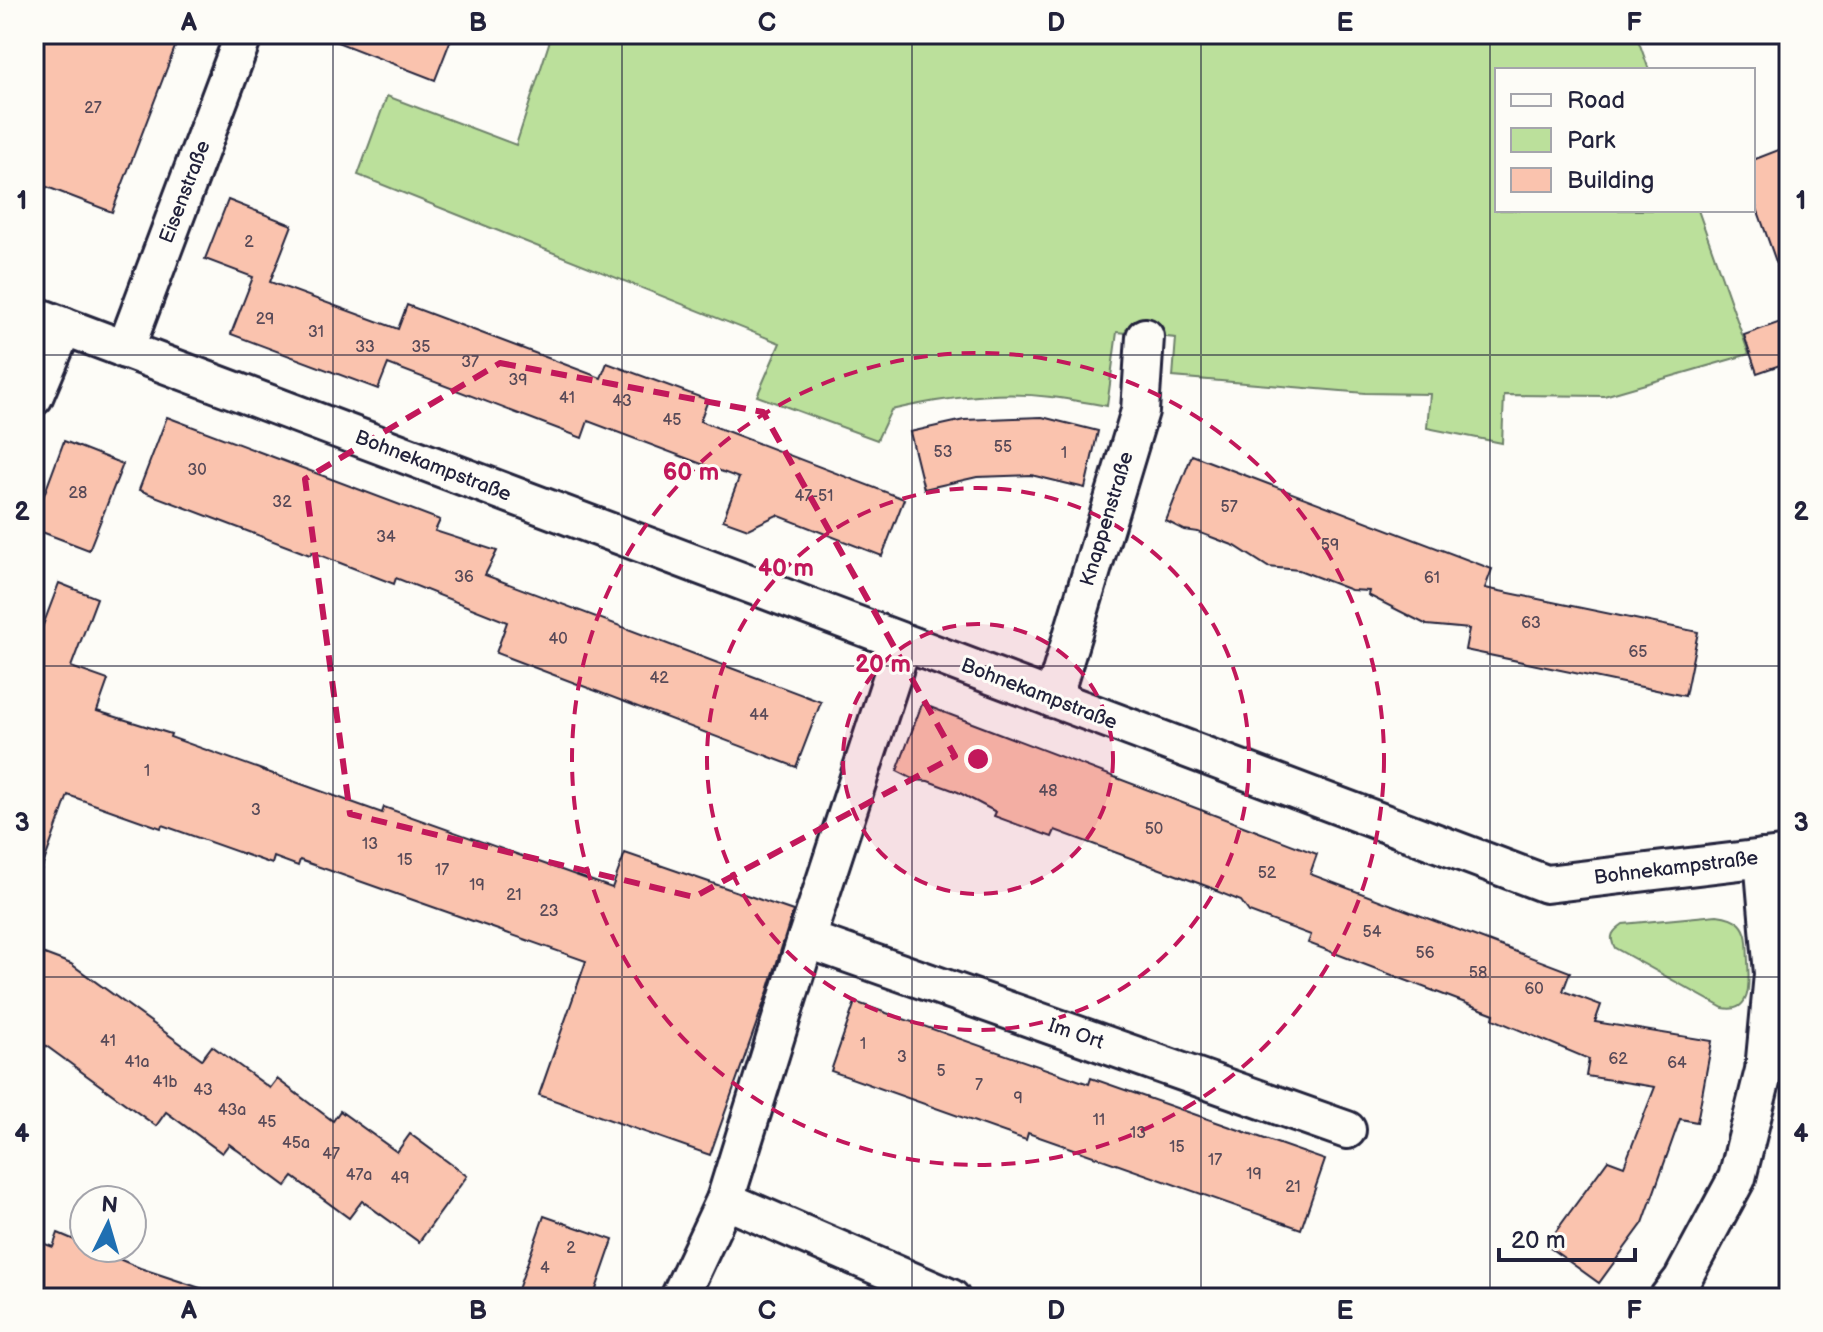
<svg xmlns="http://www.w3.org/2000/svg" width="1823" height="1332" viewBox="0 0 1823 1332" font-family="'Balsamiq Sans',sans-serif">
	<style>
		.green { fill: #bbe09b; stroke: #6e816b; stroke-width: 2 }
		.building { fill: #fac3ae; stroke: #22223b; stroke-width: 2 }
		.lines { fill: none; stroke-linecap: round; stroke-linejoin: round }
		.street-casing { stroke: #22223b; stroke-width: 42 }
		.street { stroke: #fdfcf7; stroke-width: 36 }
		.marked { fill: none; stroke: #c2185b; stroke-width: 6; stroke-dasharray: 16 10; stroke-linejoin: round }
		.grid { fill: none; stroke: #22223b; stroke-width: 2; stroke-opacity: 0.55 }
		.ring { fill: none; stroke: #c2185b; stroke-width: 4; stroke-dasharray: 14 10 }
		.labels { text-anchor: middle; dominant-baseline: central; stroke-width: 6; stroke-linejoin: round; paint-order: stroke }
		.number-label { font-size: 16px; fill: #584a58 }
		.street-label { font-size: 20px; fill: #22223b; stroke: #fdfcf7 }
		.centre { fill: #c2185b; stroke: #fdfcf7; stroke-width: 4 }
		.ring-label { font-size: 24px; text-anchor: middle; font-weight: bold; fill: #c2185b; stroke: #fdfcf7; stroke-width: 6; stroke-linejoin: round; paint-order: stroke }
		.neatline { fill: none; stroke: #22223b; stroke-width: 3 }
		.grid-label { font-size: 26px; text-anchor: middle; font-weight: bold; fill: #22223b }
	</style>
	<rect width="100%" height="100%" fill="#fdfcf7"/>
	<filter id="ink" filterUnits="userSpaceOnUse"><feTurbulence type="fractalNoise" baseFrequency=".0125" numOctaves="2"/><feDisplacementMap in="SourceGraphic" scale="16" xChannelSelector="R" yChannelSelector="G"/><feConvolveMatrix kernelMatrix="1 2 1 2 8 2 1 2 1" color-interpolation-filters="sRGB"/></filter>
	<g filter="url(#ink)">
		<g class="green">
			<path d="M552,34H1636L1649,70H1497V210H1698L1749,354L1604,396L1504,395L1502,443L1427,428L1430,394L1365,393L1173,377L1176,338L1117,332L1107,406C1088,403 1070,399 1051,397C998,390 943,398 891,410L877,440L757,396L780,343L358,175L387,96L516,145Z"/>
			<path d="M1717,915C1726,916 1734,918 1740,924C1749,933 1747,949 1748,961C1749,980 1753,1014 1723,1008L1615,948C1608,936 1613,931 1623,924Z"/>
		</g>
		<g class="building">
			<path d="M34,34H180L112,212L34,182Z"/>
			<path d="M325,34H453L435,80L324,37Z"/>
			<path d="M1789,146V283L1784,284L1753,197V160Z"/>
			<path d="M228,200L292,225L270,282L398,329L407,305L601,378L607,363L708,400L700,421L904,499L882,556L777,515L748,529L723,520L739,478L588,421L582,438L388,364L378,389L231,334L253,277L205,259Z"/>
			<path d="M1789,319V362L1757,373L1744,335Z"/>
			<path d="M167,417L440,520L435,531L497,551L485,575L821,702L796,767L496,653L507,622L396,578L394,584L312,552L310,555L139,490Z"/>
			<path d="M1042,417L1098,431L1085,488L1031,475L977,477L924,489L910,432L964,420Z"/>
			<path d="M64,441L123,464L89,550L34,529V522Z"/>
			<path d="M1192,455L1492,569L1485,588L1698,632L1685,696L1465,650L1469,629L1427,625L1368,595L1369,591L1351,590L1299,570L1268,567L1235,546L1198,532L1184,530L1166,521Z"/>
			<path d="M59,583L97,598L71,667L108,680L97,711L171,734L170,737L382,813L384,807L612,888L625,853L793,911L768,991L710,1155L539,1095L586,961L300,860L298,866L274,857L272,864L162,825L161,828L68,795L39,876L34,875V649Z"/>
			<path d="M922,704L1317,854L1310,874L1570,972L1563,991L1601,1005L1595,1022L1712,1041L1697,1122L1680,1119L1643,1223L1599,1283L1546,1245L1608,1160L1624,1166L1655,1087L1586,1076L1589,1059L1493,1019L1494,1014L1308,943L1311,935L1249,912L1241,901L1216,891L1217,890L1055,830L1052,837L994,816L996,812L958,792L928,781L915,780L897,771Z"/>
			<path d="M34,950L71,964L202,1059L212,1046L270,1088L277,1079L333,1121L340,1111L397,1152L410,1134L467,1176L419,1242L362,1201L349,1218L293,1177L286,1186L229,1144L222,1153L166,1112L156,1126L34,1037Z"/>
			<path d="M855,1002L1089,1084L1091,1078L1325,1160L1301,1229L1028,1133L1026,1140L831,1071Z"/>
			<path d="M544,1216L613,1240L593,1298H515Z"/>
			<path d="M58,1233L84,1244V1248H93L140,1268L209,1291L207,1298H34V1240L53,1247Z"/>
		</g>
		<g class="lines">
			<defs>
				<g id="street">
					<path d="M34,315L1546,884L1789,855"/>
					<path d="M125,350L244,34"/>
					<path d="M34,397L64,326"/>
					<path d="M1053,699L1140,411L1145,337"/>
					<path d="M806,939L1347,1130"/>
					<path d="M725,1200L951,1298"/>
					<path d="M679,1298L725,1200L806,939L903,643"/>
					<path d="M1668,1298L1682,1280L1737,1178L1764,1070L1773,974L1763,858"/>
				</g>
			</defs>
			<use href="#street" class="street-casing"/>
			<use href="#street" class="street"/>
		</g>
	</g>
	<path class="marked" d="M500,363L763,412L955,756L694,897L350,814L305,479Z"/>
	<path class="grid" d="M333,34V1298M622,34V1298M912,34V1298M1201,34V1298M1490,34V1298M34,355H1789M34,666H1789M34,977H1789"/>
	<circle cx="978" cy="759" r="135" fill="#c2185b" fill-opacity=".12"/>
	<g class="ring">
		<circle cx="978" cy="759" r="135"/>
		<circle cx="978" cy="759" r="271"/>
		<circle cx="978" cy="759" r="406"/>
	</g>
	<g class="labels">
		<g class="number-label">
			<text x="93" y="108">27</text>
			<text x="249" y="242">2</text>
			<text x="265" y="319">29</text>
			<text x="316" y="332">31</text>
			<text x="365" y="347">33</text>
			<text x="421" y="347">35</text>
			<text x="470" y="362">37</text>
			<text x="518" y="380">39</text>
			<text x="567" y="398">41</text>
			<text x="622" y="401">43</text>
			<text x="672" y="420">45</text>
			<text x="1003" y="447">55</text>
			<text x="943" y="452">53</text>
			<text x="1064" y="453">1</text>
			<text x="197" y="470">30</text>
			<text x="78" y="493">28</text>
			<text x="814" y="496">47-51</text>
			<text x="282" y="502">32</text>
			<text x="1229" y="507">57</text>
			<text x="386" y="537">34</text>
			<text x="1330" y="545">59</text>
			<text x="464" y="577">36</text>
			<text x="1432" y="578">61</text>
			<text x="1531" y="623">63</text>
			<text x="558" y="639">40</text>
			<text x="1638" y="652">65</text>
			<text x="659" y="678">42</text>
			<text x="759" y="715">44</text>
			<text x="147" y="771">1</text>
			<text x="1048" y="791">48</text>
			<text x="256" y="810">3</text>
			<text x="1154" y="829">50</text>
			<text x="370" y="844">13</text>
			<text x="405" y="860">15</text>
			<text x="442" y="870">17</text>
			<text x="1267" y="873">52</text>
			<text x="477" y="885">19</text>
			<text x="514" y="895">21</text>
			<text x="549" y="911">23</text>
			<text x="1372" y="932">54</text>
			<text x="1425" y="953">56</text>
			<text x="1478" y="973">58</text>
			<text x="1534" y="989">60</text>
			<text x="108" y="1041">41</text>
			<text x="863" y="1044">1</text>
			<text x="902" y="1057">3</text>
			<text x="1618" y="1059">62</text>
			<text x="137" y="1062">41a</text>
			<text x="1677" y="1063">64</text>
			<text x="941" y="1071">5</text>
			<text x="165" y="1082">41b</text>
			<text x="979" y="1085">7</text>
			<text x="203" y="1090">43</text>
			<text x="1018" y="1098">9</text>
			<text x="232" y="1110">43a</text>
			<text x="1099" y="1120">11</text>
			<text x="267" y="1122">45</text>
			<text x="1138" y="1133">13</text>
			<text x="296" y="1143">45a</text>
			<text x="1177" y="1147">15</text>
			<text x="331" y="1154">47</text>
			<text x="1215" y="1160">17</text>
			<text x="1254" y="1174">19</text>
			<text x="359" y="1175">47a</text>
			<text x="400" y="1178">49</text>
			<text x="1293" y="1187">21</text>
			<text x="571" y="1248">2</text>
			<text x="545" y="1268">4</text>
		</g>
		<g class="street-label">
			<text transform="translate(185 192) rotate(-69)">Eisenstraße</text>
			<text transform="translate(433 466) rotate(21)">Bohnekampstraße</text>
			<text transform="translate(1107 519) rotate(-73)">Knappenstraße</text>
			<text transform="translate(1039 694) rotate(21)">Bohnekampstraße</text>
			<text transform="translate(1676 868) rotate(-7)">Bohnekampstraße</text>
			<text transform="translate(1076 1034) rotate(19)">Im Ort</text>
		</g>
	</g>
	<circle cx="978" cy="759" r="12" class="centre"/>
	<g class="ring-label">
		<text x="691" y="480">60 m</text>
		<text x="786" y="576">40 m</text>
		<text x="883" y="672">20 m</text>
	</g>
	<rect width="1823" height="1332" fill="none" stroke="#fdfcf7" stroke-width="88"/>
	<rect x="1495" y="68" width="260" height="144" fill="#fdfcf7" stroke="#a5a5ac" stroke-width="2"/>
	<rect x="1511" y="94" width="40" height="12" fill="#fdfcf7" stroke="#a5a5ac" stroke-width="2"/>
	<text x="1567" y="108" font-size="24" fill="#22223b">Road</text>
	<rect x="1511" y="128" width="40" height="24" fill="#bbe09b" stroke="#a5a5ac" stroke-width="2"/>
	<text x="1567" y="148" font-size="24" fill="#22223b">Park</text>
	<rect x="1511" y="168" width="40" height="24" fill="#fac3ae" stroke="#a5a5ac" stroke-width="2"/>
	<text x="1567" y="188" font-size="24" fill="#22223b">Building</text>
	<g transform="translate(108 1224) rotate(5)"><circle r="38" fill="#fdfcf7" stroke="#a5a5ac" stroke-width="2"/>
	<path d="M0-6L14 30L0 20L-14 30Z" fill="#1f6fb2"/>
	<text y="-12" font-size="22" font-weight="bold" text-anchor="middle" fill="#22223b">N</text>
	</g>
	<path d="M1499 1248v12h136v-12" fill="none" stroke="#22223b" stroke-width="4"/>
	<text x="1511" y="1248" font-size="24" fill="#22223b" stroke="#fdfcf7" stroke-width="6" paint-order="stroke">20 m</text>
	<rect x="44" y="44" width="1735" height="1244" class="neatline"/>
	<g class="grid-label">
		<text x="189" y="31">A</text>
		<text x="478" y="31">B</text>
		<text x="767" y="31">C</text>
		<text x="1056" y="31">D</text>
		<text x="1345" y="31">E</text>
		<text x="1634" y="31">F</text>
		<text x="22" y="209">1</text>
		<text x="1801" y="209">1</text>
		<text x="22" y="520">2</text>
		<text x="1801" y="520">2</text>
		<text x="22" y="831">3</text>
		<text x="1801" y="831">3</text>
		<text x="22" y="1142">4</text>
		<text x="1801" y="1142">4</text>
		<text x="189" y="1319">A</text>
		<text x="478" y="1319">B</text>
		<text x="767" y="1319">C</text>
		<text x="1056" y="1319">D</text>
		<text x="1345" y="1319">E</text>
		<text x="1634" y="1319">F</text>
	</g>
</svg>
